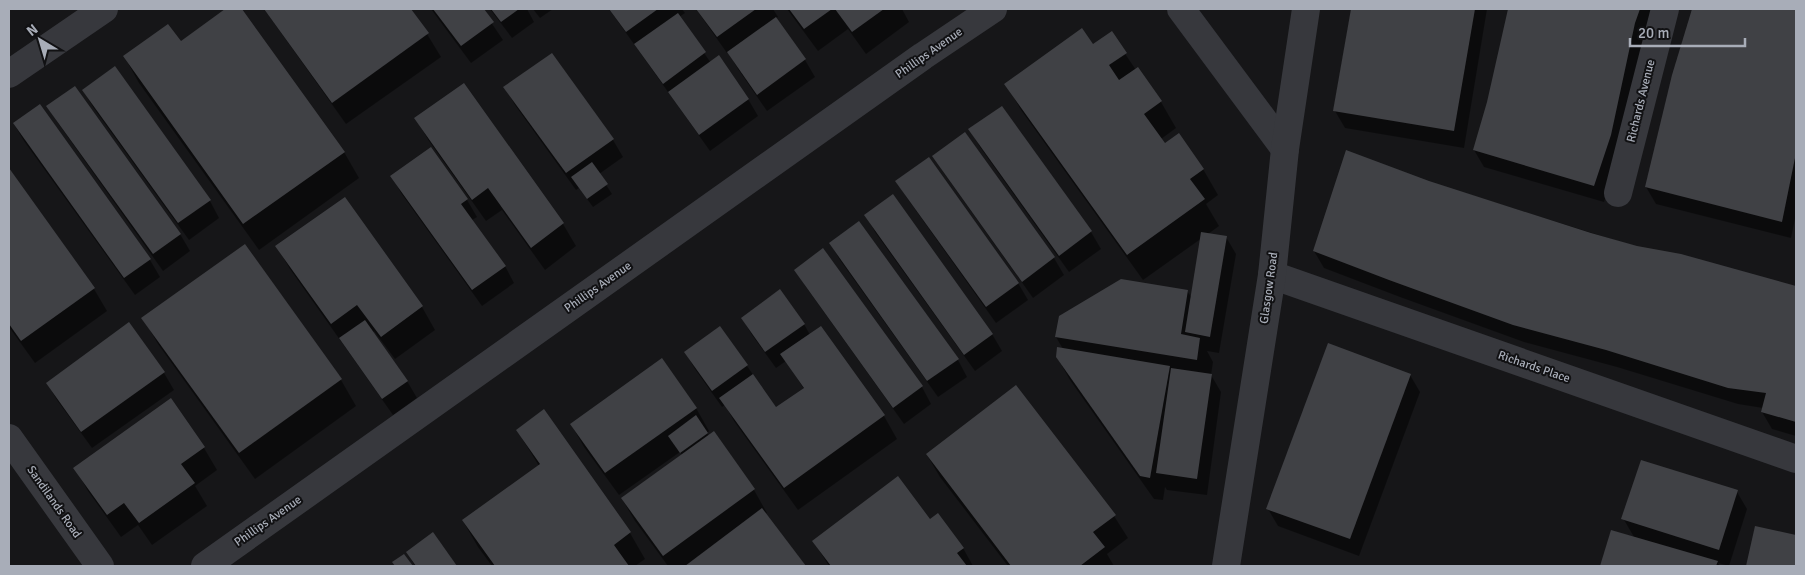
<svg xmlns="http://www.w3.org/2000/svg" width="1805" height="575" viewBox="0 0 1805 575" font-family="Signika,sans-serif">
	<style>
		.shadow { fill: #0007 }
		.building { fill: #404145 }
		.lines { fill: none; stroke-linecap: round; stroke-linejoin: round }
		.minor { stroke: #37383d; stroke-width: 28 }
		.labels { text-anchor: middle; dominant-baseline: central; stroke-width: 4; stroke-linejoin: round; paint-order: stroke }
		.street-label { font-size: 12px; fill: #a8adb8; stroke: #111113 }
	</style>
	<rect width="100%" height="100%" fill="#161618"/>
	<g class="shadow">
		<path d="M227,9H241L344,152L359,178L259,250L139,83L124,56L180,42Z"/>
		<path d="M264,9H409L427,34L441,57L346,124Z"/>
		<path d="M431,9H482L503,40L471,63Z"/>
		<path d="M490,9H527L534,22L512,38Z"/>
		<path d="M533,9H553L540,18Z"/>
		<path d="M609,9H682L685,13L679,17L711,63L748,99L758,116L710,151Z"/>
		<path d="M696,9H773L778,17L776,18L805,60L815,77L767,111L738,69L728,52L727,53Z"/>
		<path d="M787,9H902L909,22L866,54L848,29L818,51Z"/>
		<path d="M1352,9H1487L1464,148L1345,128L1335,111Z"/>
		<path d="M1509,9H1654L1620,153L1604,202L1484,167L1474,150L1488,103Z"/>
		<path d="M1693,9H1796V214L1791,238L1656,204L1646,187L1673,76Z"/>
		<path d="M1111,33L1136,70L1138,68L1161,102L1176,128L1161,139L1164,145L1203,169L1218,195L1206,204L1219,226L1208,234L1226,237L1236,254L1219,353L1207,351L1213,362L1211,375L1221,392L1207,495L1167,490L1165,487L1163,500L1154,499L1070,380L1057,357L1063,349L1056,337L1187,291L1192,298L1202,238L1143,280L1021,110L1006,84L1093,46Z"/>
		<path d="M114,67L210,201L219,218L189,240L93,107L83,90Z"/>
		<path d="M464,85L563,224L576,246L545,270L502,210L486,221L429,141L416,119Z"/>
		<path d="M505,88L613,140L623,157L599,174L612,194L593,207L579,188L576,190L515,105Z"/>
		<path d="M40,106L150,260L160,277L135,295L24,141L14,124Z"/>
		<path d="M48,106L180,234L190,251L163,271L58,123Z"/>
		<path d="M1002,107L1091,232L1101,249L1069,272L980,147L970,130Z"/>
		<path d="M965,134L1054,258L1064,275L1033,298L944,173L934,156Z"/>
		<path d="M430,149L467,200L477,217L472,220L505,266L514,283L482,306L401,193L392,176Z"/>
		<path d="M9,170L94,289L107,311L35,363L9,327Z"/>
		<path d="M897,181L1018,283L1028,300L996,323L907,198Z"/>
		<path d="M1429,182L1637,247L1681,255L1796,288V436L1772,429L1762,412L1763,408L1738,404L1617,367L1524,342L1400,297L1324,268L1314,251Z"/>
		<path d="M345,198L422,307L435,330L395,359L374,331L372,333L407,381L417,398L393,415L290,269L277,247Z"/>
		<path d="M866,215L992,334L1002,351L975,371L875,232Z"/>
		<path d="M830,243L958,360L967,377L938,397L840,260Z"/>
		<path d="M796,270L922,387L931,404L904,424L806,287Z"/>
		<path d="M143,318L341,380L356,406L255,479L158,344Z"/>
		<path d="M742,318L804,324L810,335L820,327L884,416L897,439L798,510L734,421L725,405L722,407L695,369L685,352L747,366L776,408L804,389L786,361L776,368L752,335Z"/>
		<path d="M129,324L164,373L174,390L92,448L57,400L47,383Z"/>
		<path d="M1410,375L1420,392L1359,556L1278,526L1268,509Z"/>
		<path d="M696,408L709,431L707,433L709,436L714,433L754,490L767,513L765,514L805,566H668L635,521L622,499L682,455L680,452L619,495L584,447L571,424Z"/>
		<path d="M543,411L630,533L645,559L635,566H492L478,547L463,521L539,466L517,430Z"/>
		<path d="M204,448L217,470L195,486L207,506L152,545L138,525L121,537L88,491L75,468Z"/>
		<path d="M927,455L1114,516L1128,538L1107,554L1114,566H1008L940,477Z"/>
		<path d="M1737,492L1747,509L1729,566L1718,563L1720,566H1601L1612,531L1634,537L1623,518Z"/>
		<path d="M930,521L963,548L973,566H829L814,542Z"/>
		<path d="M1756,527L1796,536V566H1747Z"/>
		<path d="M432,534L455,566H415L407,552Z"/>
	</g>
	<g class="building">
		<path d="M225,9H242L345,152L243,224L123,56L168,24L181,41Z"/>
		<path d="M264,9H411L429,33L332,103Z"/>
		<path d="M433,9H484L494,22L461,46Z"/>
		<path d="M491,9H519L501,22Z"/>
		<path d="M609,9H658L626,32Z"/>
		<path d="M696,9H756L717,37Z"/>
		<path d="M789,9H832L804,29Z"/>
		<path d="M835,9H884L852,32Z"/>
		<path d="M1351,9H1475L1454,131L1333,111Z"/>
		<path d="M1508,9H1640L1635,23L1611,135L1594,186L1473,150L1487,102Z"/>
		<path d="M1692,9H1796V153L1782,222L1645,187L1672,75Z"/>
		<path d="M678,13L706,52L663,84L634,44Z"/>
		<path d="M776,17L806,59L757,95L727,52Z"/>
		<path d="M1082,28L1093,44L1112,31L1127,53L1109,65L1119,80L1138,67L1162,101L1144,114L1165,143L1179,133L1204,169L1190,179L1205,199L1127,255L1004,84Z"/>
		<path d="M552,53L614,139L566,173L503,87Z"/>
		<path d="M719,55L749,99L699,135L668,92Z"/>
		<path d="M115,66L211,200L178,223L82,90Z"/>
		<path d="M464,83L564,223L531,248L488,188L472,200L414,118Z"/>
		<path d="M75,86L181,234L153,254L46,106Z"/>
		<path d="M40,104L151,259L124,278L13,123Z"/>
		<path d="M1002,106L1092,231L1059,256L968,129Z"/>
		<path d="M965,132L1055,257L1022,282L932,156Z"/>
		<path d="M431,147L468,199L461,204L506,266L472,290L390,176Z"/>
		<path d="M1346,150L1429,181L1591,233L1637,246L1681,254L1796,286V422L1761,412L1766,393L1728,388L1606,350L1513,325L1389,280L1313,251Z"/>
		<path d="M929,157L1019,283L986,307L895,181Z"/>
		<path d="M592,162L608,184L587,199L571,177Z"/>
		<path d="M9,168L95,288L21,341L9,324Z"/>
		<path d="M893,194L993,334L964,355L864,215Z"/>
		<path d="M345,197L423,306L381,337L357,305L331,324L275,246Z"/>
		<path d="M859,221L959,359L927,381L829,243Z"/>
		<path d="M1201,232L1227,236L1210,337L1185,332Z"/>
		<path d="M245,244L342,379L239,453L141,318Z"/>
		<path d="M823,248L923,386L893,408L794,270Z"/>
		<path d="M1121,279L1188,290L1181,334L1200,338L1197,360L1055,337L1059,316Z"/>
		<path d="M780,289L805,324L765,352L741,318Z"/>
		<path d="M365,320L408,381L382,399L339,338Z"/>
		<path d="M129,322L165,372L81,432L46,383Z"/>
		<path d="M720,326L748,365L712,391L684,352Z"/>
		<path d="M821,326L885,415L784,488L719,398L753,374L776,407L804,388L780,354Z"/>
		<path d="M1328,343L1411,374L1350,539L1266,509Z"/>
		<path d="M1057,347L1170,366L1150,478L1140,476L1056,357Z"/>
		<path d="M662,358L697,408L605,473L570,424Z"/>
		<path d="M1171,368L1212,374L1197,479L1156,473Z"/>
		<path d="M1016,385L1116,515L1093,532L1105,547L1080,566H1011L926,454Z"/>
		<path d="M171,398L205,447L181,464L195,483L139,523L124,503L107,515L73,468Z"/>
		<path d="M544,409L631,532L614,545L629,566H495L462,520L540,464L516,430Z"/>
		<path d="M696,415L708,433L680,453L668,436Z"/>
		<path d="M714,431L755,489L663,556L621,498Z"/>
		<path d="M1641,460L1738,490L1719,550L1621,519Z"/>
		<path d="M898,476L930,519L938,513L964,548L957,553L967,566H831L812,541Z"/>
		<path d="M762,508L806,566H685Z"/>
		<path d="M1755,526L1796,535V566H1746Z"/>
		<path d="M1611,530L1718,561L1716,566H1600Z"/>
		<path d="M433,532L457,566H416L406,552Z"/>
		<path d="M404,554L413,566H395L392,562Z"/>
	</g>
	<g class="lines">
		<g class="minor">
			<path d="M1181,9L1285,149"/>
			<path d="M9,74L104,9"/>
			<path d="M1618,193L1665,9"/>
			<path d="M1272,275L1796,459"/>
			<path d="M9,438L100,566"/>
			<path d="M205,566L923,56L993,9"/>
			<path d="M1226,566L1272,275L1285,149L1306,9"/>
		</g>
	</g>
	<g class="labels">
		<g class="street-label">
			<text transform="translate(929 53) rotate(-35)">Phillips Avenue</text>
			<text transform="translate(1641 101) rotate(-76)">Richards Avenue</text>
			<text transform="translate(598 287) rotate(-35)">Phillips Avenue</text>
			<text transform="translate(1269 288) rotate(-82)">Glasgow Road</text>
			<text transform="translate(1534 367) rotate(19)">Richards Place</text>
			<text transform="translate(54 502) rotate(55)">Sandilands Road</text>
			<text transform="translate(268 521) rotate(-35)">Phillips Avenue</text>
		</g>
	</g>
	<rect width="1805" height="575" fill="none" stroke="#a8adb8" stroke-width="20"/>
	<g transform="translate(40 40) rotate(322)" stroke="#111113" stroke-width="4" paint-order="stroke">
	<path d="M0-4L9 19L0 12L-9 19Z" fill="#a8adb8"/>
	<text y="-8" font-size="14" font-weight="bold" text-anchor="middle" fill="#a8adb8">N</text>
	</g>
	<path d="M1630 38v8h115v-8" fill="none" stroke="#a8adb8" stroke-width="2.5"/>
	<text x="1638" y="38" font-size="15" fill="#a8adb8" stroke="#111113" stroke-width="4" paint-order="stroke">20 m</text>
</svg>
